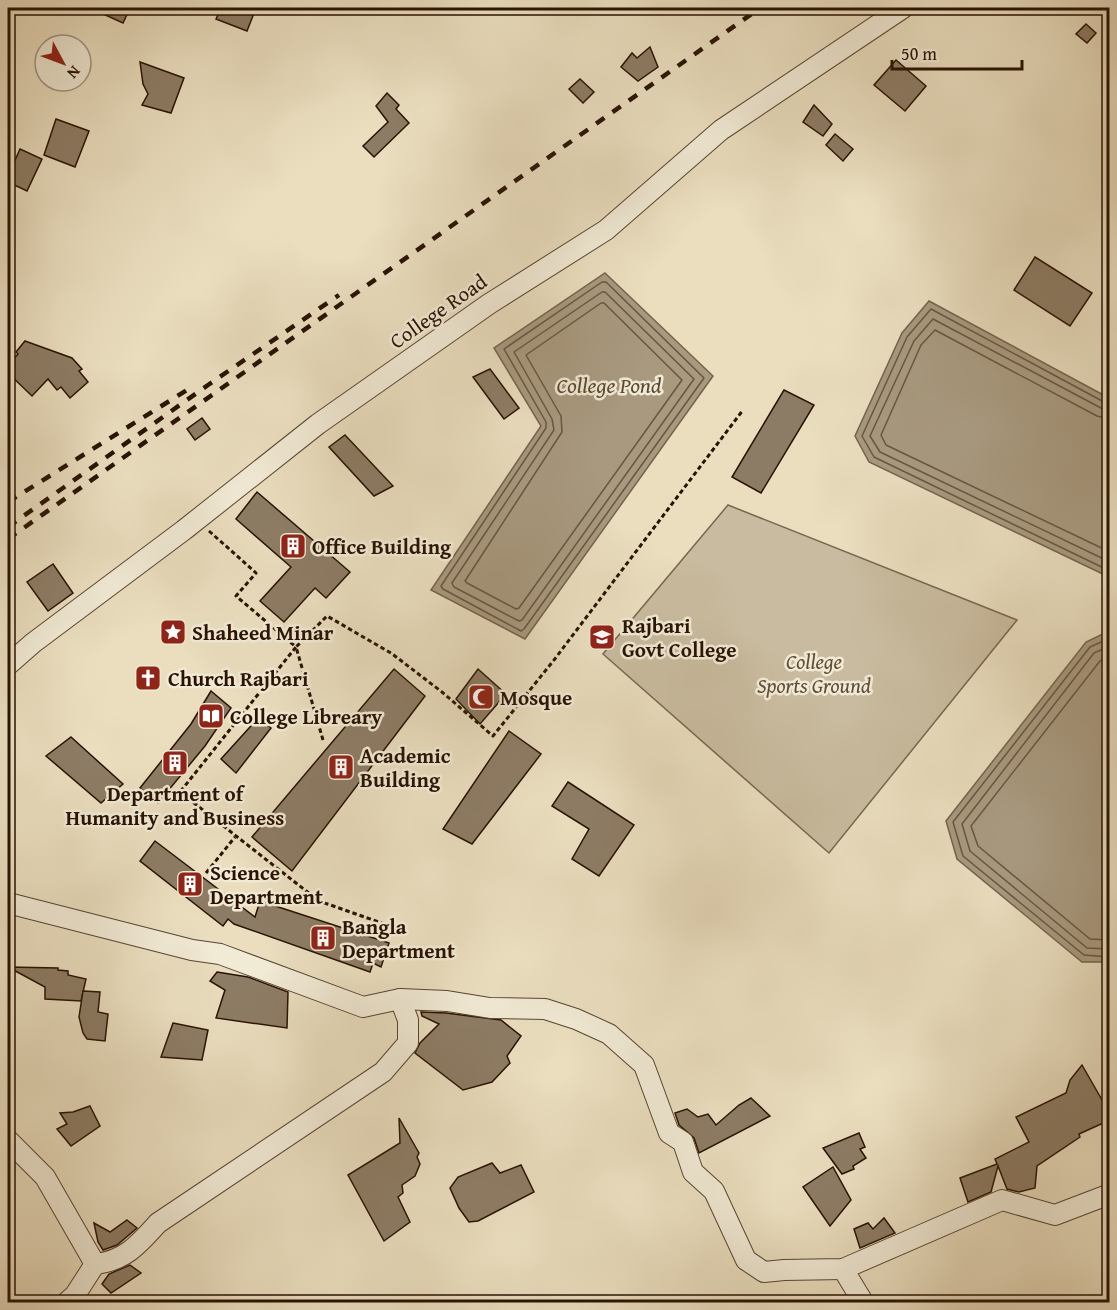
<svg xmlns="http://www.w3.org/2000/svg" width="1117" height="1310" viewBox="0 0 1117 1310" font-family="'Gentium Book Plus',serif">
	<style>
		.green { fill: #c9bb9f; stroke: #796651; stroke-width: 1.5 }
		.water { fill: #a8997f; stroke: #75634d; stroke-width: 1.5 }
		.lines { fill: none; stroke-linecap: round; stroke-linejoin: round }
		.shore { stroke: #685641; stroke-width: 1.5 }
		.building { fill: #8d7c65; stroke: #291203; stroke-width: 1.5 }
		.minor-casing { stroke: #594532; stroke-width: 22 }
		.path { stroke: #291203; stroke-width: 3; stroke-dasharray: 4.5 3; stroke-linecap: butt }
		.minor { stroke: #f1ead5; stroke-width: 20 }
		.rail { stroke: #291203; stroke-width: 4.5; stroke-dasharray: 10 10; stroke-linecap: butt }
		.labels { text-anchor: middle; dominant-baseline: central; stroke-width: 5; stroke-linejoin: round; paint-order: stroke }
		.street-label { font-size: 21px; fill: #291203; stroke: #f1ead5 }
		.poi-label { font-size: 21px; font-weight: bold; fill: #291203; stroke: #f1ead5; text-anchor: start }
		.park-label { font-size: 21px; font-style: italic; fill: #614d3a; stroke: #f1ead5 }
		.water-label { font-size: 22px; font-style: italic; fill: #5c4835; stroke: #f1ead5 }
	</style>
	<rect width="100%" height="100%" fill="#eadebf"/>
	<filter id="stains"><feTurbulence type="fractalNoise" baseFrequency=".00333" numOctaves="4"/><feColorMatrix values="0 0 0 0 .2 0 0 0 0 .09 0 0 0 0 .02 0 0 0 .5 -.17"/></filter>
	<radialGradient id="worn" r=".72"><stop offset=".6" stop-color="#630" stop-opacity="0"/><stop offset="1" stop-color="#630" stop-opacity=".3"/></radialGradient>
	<path class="green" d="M728,505L1017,620L829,853L603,654Z"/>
	<g class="water">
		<path d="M605,273L713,376L525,639L431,590L541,426L494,348Z"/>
		<path d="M929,301L1109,398V577L869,462L855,436L902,333Z"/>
		<path d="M1109,631V962H1082L957,859L946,821L1086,642Z"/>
	</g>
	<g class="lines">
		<g class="shore">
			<path d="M602,282H606L704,378L524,629L521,631L443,589L441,586L546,428V422L504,349Z"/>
			<path d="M605,292L694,379L522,620L519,621L454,587L452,583L554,430L552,419L514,352L602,292Z"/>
			<path d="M601,303H604L682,380L519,608L516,609L467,583L465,581L562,432L561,416L526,355Z"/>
			<path d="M1110,402H1104L931,309L907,337L862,436L874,457L1110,571"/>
			<path d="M1110,410L1101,408L933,319L914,341L870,436L880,452L1110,562"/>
			<path d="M1110,419L1097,416L935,330L921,345L881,435L886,445L1110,552"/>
			<path d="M1110,638L1090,647L953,822L963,856L1084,955L1110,957"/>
			<path d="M1110,646L1094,653L962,824L970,851L1087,948L1110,949"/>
			<path d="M1110,656L1100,661L971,826L978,846L1090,939L1110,940"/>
		</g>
	</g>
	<g class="building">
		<path d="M90,8H130L123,23Z"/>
		<path d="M221,8H256L247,31L216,19Z"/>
		<path d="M1086,24L1096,33L1087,43L1076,34Z"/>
		<path d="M650,47L658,67L638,81L621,67L632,53L637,58Z"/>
		<path d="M896,60L926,86L905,111L874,85Z"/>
		<path d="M140,62L184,78L171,113L142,105L148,94L143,84Z"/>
		<path d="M580,79L594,92L583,103L569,89Z"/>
		<path d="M387,93L399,105L396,109L409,123L374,157L363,146L388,122L376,106Z"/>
		<path d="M814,105L832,124L823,136L803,122Z"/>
		<path d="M56,119L89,131L75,167L44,155Z"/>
		<path d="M835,134L853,149L843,161L826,145Z"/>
		<path d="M20,149L42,159L27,191L8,182V176Z"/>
		<path d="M1035,257L1092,293L1070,326L1014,290Z"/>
		<path d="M25,341L72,358L82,369L79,371L88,382L70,398L61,387L57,390L48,379L32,396L8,373V365L18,354L16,352Z"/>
		<path d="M490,369L519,408L504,419L473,377Z"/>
		<path d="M784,390L814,405L761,493L732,477Z"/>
		<path d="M202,418L210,429L195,440L187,429Z"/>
		<path d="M345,435L393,486L374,496L329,447Z"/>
		<path d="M257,492L350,572L326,598L315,588L284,622L260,601L291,567L236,519Z"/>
		<path d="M53,564L73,593L48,611L27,582Z"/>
		<path d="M394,669L425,696L292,871L252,837Z"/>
		<path d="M478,669L506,694L480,724L456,699Z"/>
		<path d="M211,691L231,708L205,746L158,803L140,788L191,724Z"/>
		<path d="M259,717L271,728L236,773L221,759Z"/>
		<path d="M509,731L541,754L472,844L443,829Z"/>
		<path d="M71,737L123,784L101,803L46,756Z"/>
		<path d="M568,782L634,825L599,876L572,859L589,829L552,806Z"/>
		<path d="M155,841L255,917L260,901L389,943L381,967L373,963L370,972L234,924L228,919L223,926L140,861Z"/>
		<path d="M8,967L58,968V970L68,971V975L86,979L81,1001L45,999V987Z"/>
		<path d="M217,972L248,977L288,992L287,1028L216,1018L225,990L210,981Z"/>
		<path d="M83,991L100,992L98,1012L108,1014L105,1041L87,1039L83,1033L79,1017Z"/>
		<path d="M421,1012L446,1013L501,1020L521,1036L507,1056L510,1063L492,1082L463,1090L415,1053L420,1043L439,1024L422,1016Z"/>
		<path d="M173,1023L208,1030L202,1060L161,1057Z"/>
		<path d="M1082,1065L1110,1114V1120L1079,1134L1080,1137L1037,1166L1035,1188L1019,1192L1007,1189L998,1166L991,1192L968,1202L960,1178L997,1164L995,1159L1029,1142L1016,1117L1066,1093L1070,1080Z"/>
		<path d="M751,1098L770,1116L699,1153L694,1138L679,1125L675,1113L687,1109L698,1117L708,1114L716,1125L739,1105Z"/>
		<path d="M90,1106L100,1126L71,1146L57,1129L67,1124L60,1113L73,1112Z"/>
		<path d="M399,1118L419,1153L417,1157L420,1164L415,1176L402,1185L403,1193L398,1197L410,1222L384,1241L348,1175L400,1143Z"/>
		<path d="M859,1133L865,1147L860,1149L866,1158L853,1166L854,1169L842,1174L823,1148Z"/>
		<path d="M492,1163L500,1173L521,1165L534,1192L478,1221L469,1222L459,1208L450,1188L458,1177Z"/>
		<path d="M833,1167L851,1200L830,1226L803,1187Z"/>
		<path d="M884,1218L895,1233L860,1248L854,1229L868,1223L873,1229Z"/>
		<path d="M127,1220L137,1228L117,1245L103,1250L98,1242L94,1223L110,1232Z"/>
		<path d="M130,1265L141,1273L111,1293L102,1284L109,1274Z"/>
	</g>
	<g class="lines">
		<defs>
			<g id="minor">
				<path d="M8,665L33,643L184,530L318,424L489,304L606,230L721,130L903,8"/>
				<path d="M8,903L192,950L220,954L363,1007L400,999L447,1001L490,1008L545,1009L576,1019L609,1034L644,1065L669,1133L683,1142L693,1172L714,1191L746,1260L764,1272L784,1270L843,1269L1002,1200L1055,1215L1110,1194"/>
				<path d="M8,1140L45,1177L95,1264C125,1261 139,1244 158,1223L383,1072L408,1043V1020L400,999"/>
				<path d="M843,1269L863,1302"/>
				<path d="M67,1302L75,1295L95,1264"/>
			</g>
		</defs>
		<use href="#minor" class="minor-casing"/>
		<g class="path">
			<path d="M209,531L256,573L236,596L296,647L180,792L319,901L393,927"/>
			<path d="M323,740L296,647L327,616L391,653L442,692L493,736L554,660L743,410"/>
			<path d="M206,873L235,837"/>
		</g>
		<use href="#minor" class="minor"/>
		<g class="rail">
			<path d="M8,502L187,390"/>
			<path d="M8,527L208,385L339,295"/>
			<path d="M8,539L760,8"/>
		</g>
	</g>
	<defs>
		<symbol id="building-square" viewBox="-11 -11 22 22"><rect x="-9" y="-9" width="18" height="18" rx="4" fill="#8f2418" stroke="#f1ead5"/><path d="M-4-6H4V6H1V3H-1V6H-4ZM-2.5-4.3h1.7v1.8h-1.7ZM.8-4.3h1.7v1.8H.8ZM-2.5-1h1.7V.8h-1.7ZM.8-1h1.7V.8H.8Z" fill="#fff"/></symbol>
		<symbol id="sight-square" viewBox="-11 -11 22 22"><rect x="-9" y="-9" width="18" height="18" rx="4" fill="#8f2418" stroke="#f1ead5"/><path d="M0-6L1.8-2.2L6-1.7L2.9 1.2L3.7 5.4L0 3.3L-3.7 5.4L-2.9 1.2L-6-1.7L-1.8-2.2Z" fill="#fff"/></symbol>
		<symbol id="university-square" viewBox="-11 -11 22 22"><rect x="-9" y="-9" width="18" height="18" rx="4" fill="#8f2418" stroke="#f1ead5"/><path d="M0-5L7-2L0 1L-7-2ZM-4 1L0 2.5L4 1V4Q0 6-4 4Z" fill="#fff"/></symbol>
		<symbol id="church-square" viewBox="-11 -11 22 22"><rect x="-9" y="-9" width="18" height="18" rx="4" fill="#8f2418" stroke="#f1ead5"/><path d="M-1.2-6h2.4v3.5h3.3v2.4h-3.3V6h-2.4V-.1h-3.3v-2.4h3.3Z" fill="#fff"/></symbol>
		<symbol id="mosque-square" viewBox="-11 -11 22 22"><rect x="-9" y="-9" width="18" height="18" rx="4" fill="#8f2418" stroke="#f1ead5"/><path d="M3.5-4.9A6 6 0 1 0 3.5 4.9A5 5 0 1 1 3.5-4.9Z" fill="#fff"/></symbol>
		<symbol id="library-square" viewBox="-11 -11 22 22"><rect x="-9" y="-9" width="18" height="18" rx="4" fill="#8f2418" stroke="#f1ead5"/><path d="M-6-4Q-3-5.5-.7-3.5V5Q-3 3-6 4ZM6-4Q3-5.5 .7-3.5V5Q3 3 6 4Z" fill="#fff"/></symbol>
	</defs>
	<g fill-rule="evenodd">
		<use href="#building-square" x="278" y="531" width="30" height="30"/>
		<use href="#sight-square" x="158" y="617" width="30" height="30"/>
		<use href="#university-square" x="587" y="622" width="30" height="30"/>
		<use href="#church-square" x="133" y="663" width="30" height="30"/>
		<use href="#mosque-square" x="466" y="682" width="30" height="30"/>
		<use href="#library-square" x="196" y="701" width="30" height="30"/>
		<use href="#building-square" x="160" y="748" width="30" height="30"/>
		<use href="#building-square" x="326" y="752" width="30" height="30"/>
		<use href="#building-square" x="175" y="869" width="30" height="30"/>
		<use href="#building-square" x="308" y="923" width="30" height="30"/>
	</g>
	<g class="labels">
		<g class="street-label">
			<text transform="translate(438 311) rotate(-35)">College Road</text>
		</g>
		<g class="poi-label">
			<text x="312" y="546">Office Building</text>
			<text x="622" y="625">Rajbari<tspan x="622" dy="24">Govt College</tspan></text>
			<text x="192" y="632">Shaheed Minar</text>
			<text x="168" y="678">Church Rajbari</text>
			<text x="500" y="697">Mosque</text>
			<text x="230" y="716">College Libreary</text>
			<text x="360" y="755">Academic<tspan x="360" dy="24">Building</tspan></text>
			<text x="175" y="793" text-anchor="middle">Department of<tspan x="175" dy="24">Humanity and Business</tspan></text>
			<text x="210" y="872">Science<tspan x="210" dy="24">Department</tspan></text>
			<text x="342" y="926">Bangla<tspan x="342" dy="24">Department</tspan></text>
		</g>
		<g class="park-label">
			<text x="814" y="661">College<tspan x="814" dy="24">Sports Ground</tspan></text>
		</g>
		<g class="water-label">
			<text x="609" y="385">College Pond</text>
		</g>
	</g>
	<rect width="1117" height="1310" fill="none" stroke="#eadebf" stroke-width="30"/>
	<rect x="9" y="9" width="1099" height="1292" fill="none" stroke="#291203" stroke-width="3"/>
	<rect x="15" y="15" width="1087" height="1280" fill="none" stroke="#291203" stroke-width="1.5"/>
	<g transform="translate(63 63) rotate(131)"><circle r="28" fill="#f1ead5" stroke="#a19481" stroke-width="1.5"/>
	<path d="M0-4.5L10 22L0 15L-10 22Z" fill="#8f2418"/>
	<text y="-9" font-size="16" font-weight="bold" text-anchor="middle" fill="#291203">N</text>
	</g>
	<path d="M892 60v9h130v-9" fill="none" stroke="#291203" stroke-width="3"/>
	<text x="901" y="60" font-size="18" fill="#291203" stroke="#f1ead5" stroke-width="4.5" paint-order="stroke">50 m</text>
	<rect width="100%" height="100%" filter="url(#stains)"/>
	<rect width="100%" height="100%" fill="url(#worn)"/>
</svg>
